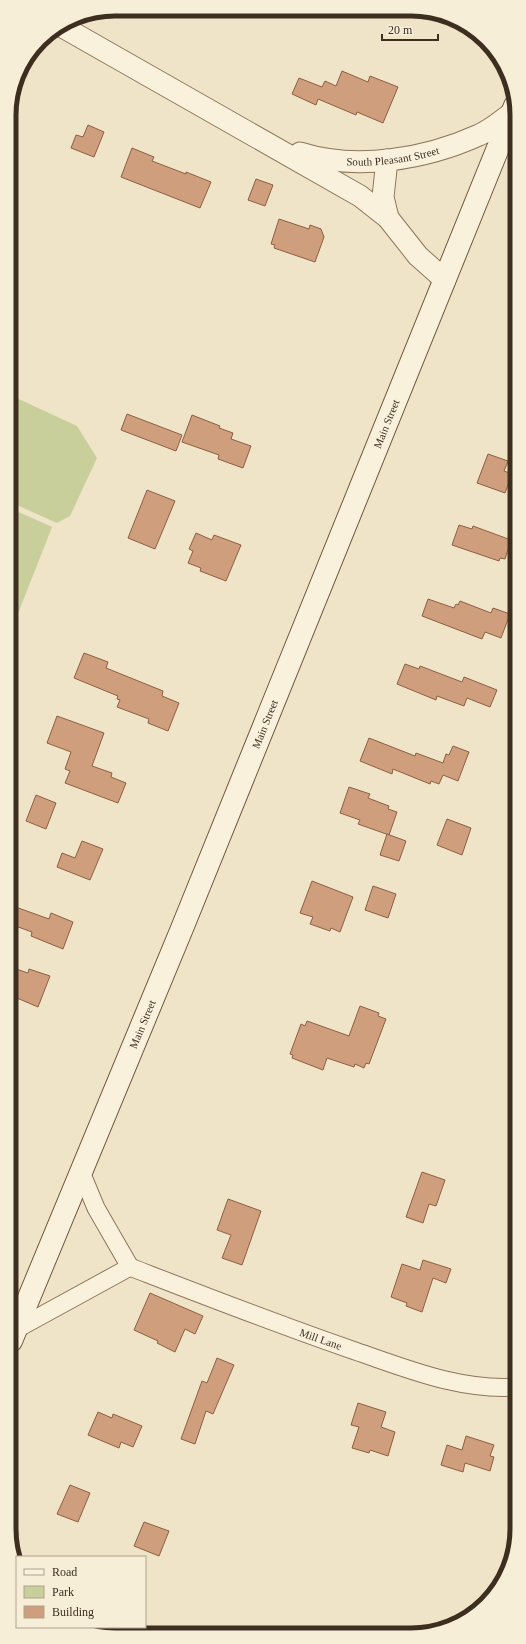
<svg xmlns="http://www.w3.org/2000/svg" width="526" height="1644" viewBox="0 0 526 1644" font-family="'Times New Roman',serif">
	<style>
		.green { fill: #c9cf9b }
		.building { fill: #cf9f7d; stroke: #8d5f41 }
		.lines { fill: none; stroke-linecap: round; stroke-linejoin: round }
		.minor-casing { stroke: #8d765c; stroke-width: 19 }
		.tertiary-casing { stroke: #8d765c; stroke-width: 23 }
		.secondary-casing { stroke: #6f573f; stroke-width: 24 }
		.minor { stroke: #faf1dc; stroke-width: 17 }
		.tertiary { stroke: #faf1dc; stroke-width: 21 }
		.secondary { stroke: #faf1dc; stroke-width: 22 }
		.labels { text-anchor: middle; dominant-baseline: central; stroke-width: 3.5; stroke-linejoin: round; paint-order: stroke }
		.street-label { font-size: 11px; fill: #3d2e20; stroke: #f7eed8 }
		.rim { fill: none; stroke: #3d2e20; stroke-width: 5 }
	</style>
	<rect width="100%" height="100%" fill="#f0e4c8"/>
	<g class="green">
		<path d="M10,395L77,426L97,458L70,516L57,523L10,502Z"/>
		<path d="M10,508L52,527L10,634Z"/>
	</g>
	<g class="building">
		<path d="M342,71L368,82L370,76L398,87L383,123L357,112L356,115L318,99L316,105L292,94L299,78L322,87L325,81L336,86Z"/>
		<path d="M88,125L104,132L94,157L71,148L76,135L83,137Z"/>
		<path d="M132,148L154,157L152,161L186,174V172L211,182L200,208L121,177Z"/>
		<path d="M256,179L273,185L265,206L248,200Z"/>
		<path d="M279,219L309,229L310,225L321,229L324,237L315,262L274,248L275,245L271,244Z"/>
		<path d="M127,414L182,435L176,451L121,430Z"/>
		<path d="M192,415L220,426L219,428L233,433L231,439L251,446L243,468L218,459L219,455L182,442Z"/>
		<path d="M488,454L508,461L504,471L512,474L505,493L477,483Z"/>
		<path d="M147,490L175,501L155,549L128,538Z"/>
		<path d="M459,525L472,529L473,526L511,540L505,559L500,558L499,561L452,545Z"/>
		<path d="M196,533L212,540L214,535L241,545L226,581L200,571L201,568L188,563L193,551L189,549Z"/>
		<path d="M428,599L454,608L456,604L458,605L460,601L491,613L493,608L510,614L501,638L485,632L482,639L422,616Z"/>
		<path d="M84,653L108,662L106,668L163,691L162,696L179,703L168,731L148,723L149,719L117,707L120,700L117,699L118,696L74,678Z"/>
		<path d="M405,664L419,669L420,666L462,682L464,677L497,690L490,707L467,698L464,706L437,696L436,700L397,684Z"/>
		<path d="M57,716L104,733L92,766L112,773L111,777L126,783L118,803L65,783L70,771L65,769L71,752L47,743Z"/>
		<path d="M369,738L415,756L416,753L443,763L446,754L449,755L453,746L469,752L458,781L443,775L439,784L431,781L430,784L393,769L392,774L360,761Z"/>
		<path d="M349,787L370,794L368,798L389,806L388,809L397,812L389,835L358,824L360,820L340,813Z"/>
		<path d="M36,795L56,803L46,829L26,821Z"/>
		<path d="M447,819L471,828L462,855L437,845Z"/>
		<path d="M387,834L406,841L399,861L380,855Z"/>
		<path d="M82,841L103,849L90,880L57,867L62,853L75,858Z"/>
		<path d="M312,881L353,897L340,932L331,928L330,931L310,924L313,917L300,913Z"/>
		<path d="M373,886L396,894L388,918L365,910Z"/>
		<path d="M10,905L49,919L51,913L73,922L63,949L31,936L32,932L10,924Z"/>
		<path d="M10,967L28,973L29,969L50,976L38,1007L10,995Z"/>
		<path d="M360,1006L379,1013L378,1016L386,1019L369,1064L366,1063L364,1068L355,1064L354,1067L327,1058L323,1070L292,1058L293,1055L290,1054L301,1024L305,1026L307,1021L349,1036Z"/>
		<path d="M422,1172L445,1180L436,1206L429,1204L423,1223L406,1217Z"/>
		<path d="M228,1199L261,1211L242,1265L222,1258L231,1235L217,1230Z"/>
		<path d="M423,1260L451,1269L446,1283L433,1278L422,1312L406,1306L407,1303L391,1297L402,1264L420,1270Z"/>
		<path d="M150,1293L203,1316L195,1334L185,1329L175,1352L157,1343L158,1341L134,1330Z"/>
		<path d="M217,1358L234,1365L213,1414L206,1411L195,1444L181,1439L202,1381L207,1383Z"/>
		<path d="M358,1403L386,1412L381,1427L395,1432L388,1456L370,1450L369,1453L352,1448L359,1427L351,1425Z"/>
		<path d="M98,1412L112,1418L113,1414L142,1426L133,1447L121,1442L119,1448L88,1435Z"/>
		<path d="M466,1436L494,1445L490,1456L494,1457L490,1471L465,1463L463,1472L441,1465L447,1445L462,1450Z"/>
		<path d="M70,1485L90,1493L78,1522L57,1514Z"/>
		<path d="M144,1522L169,1531L159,1556L134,1546Z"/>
	</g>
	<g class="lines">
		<defs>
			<g id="minor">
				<path d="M81,1172L96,1208L130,1267"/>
				<path id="s1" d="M15,1330L130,1267C205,1296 279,1325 355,1351C408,1369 460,1391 517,1387"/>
			</g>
			<g id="tertiary">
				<path d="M61,26L360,196L388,218L418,256L445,280"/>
				<path id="s2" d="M300,153C357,171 426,159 479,135C491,130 501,121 512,113L515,114"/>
				<path d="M387,160L383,197L388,218"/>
			</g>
			<g id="secondary">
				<path id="s3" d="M11,1341L183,926L515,106"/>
			</g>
		</defs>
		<use href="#minor" class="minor-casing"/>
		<use href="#tertiary" class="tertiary-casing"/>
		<use href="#secondary" class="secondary-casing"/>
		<use href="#minor" class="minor"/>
		<use href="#tertiary" class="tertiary"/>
		<use href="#secondary" class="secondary"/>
	</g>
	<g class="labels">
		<g class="street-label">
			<text stroke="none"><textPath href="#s2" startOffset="94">South Pleasant Street</textPath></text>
			<text stroke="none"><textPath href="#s3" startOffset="991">Main Street</textPath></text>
			<text stroke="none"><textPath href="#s3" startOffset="667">Main Street</textPath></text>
			<text stroke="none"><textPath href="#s3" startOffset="343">Main Street</textPath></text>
			<text stroke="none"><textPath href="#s1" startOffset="335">Mill Lane</textPath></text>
		</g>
	</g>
	<path d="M0 0H526V1644H0ZM115 16H411A99 99 0 0 1 510 115V1529A99 99 0 0 1 411 1628H115A99 99 0 0 1 16 1529V115A99 99 0 0 1 115 16Z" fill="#f7eed8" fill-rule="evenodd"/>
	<path class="rim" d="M115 16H411A99 99 0 0 1 510 115V1529A99 99 0 0 1 411 1628H115A99 99 0 0 1 16 1529V115A99 99 0 0 1 115 16Z"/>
	<rect x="16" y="1556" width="130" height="72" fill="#f7eed8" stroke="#ada18e"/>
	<rect x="24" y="1569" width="20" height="6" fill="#faf1dc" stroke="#ada18e"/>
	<text x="52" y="1576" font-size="12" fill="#3d2e20">Road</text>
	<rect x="24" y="1586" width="20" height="12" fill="#c9cf9b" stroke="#ada18e"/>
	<text x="52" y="1596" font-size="12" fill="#3d2e20">Park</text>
	<rect x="24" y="1606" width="20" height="12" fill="#cf9f7d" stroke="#ada18e"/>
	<text x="52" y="1616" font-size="12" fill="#3d2e20">Building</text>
	<path d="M382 34v6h56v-6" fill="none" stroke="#3d2e20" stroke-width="2"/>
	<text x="388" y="34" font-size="12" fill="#3d2e20" stroke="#f7eed8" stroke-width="3" paint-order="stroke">20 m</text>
</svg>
